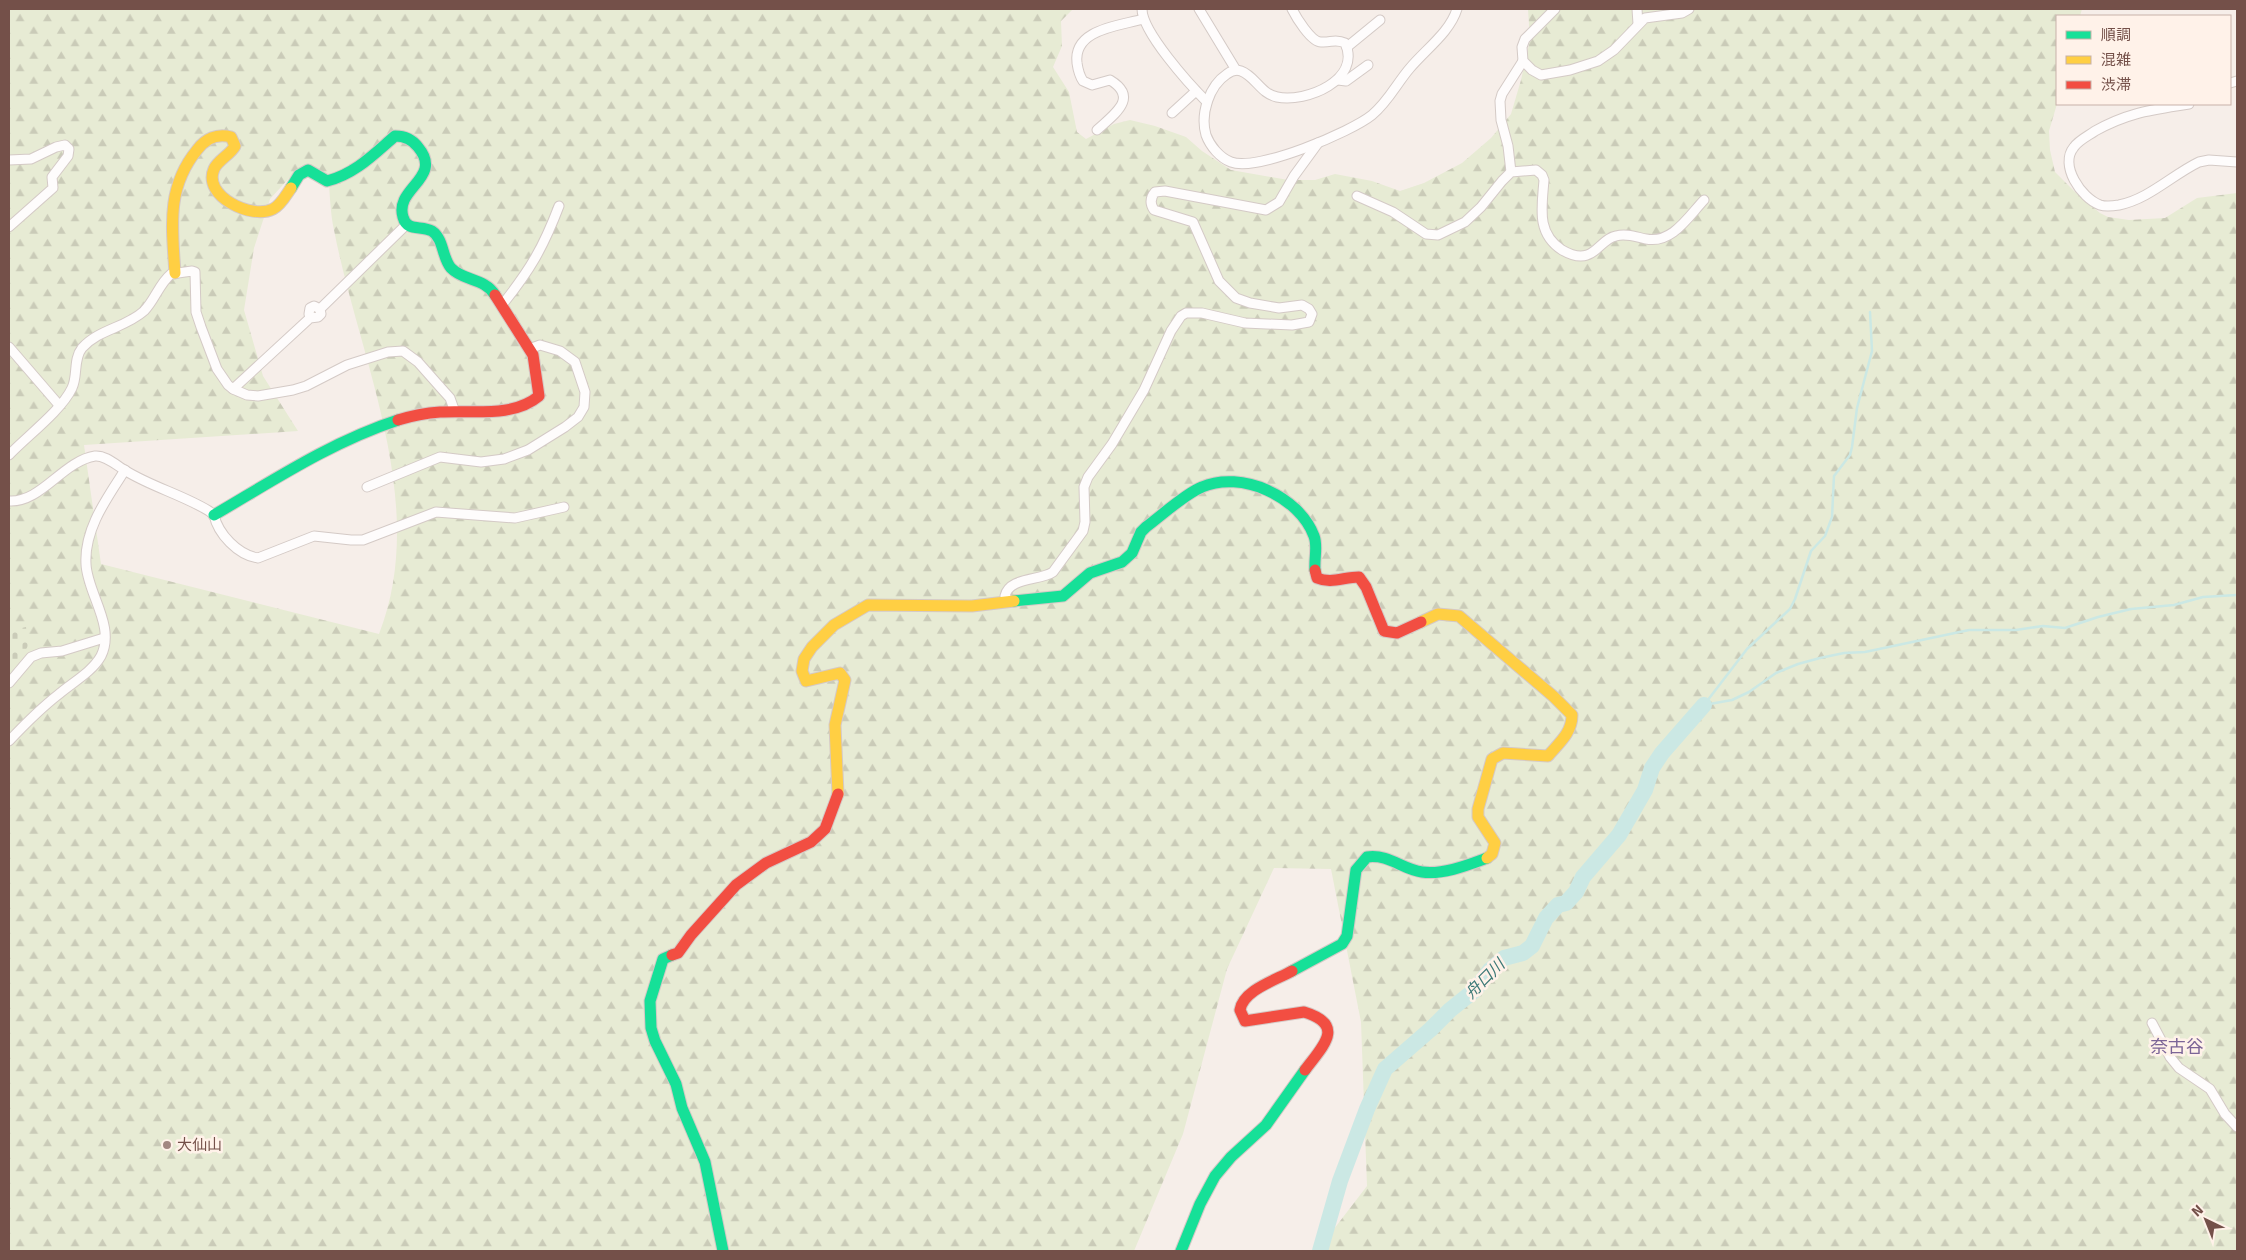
<svg xmlns="http://www.w3.org/2000/svg" width="2246" height="1260" viewBox="0 0 2246 1260" font-family="Signika,'Noto Sans JP',sans-serif">
	<style>
		.forest { fill: url(#forest-firs); fill-rule: evenodd }
		.cemetery { fill: url(#cemetery-stones) }
		.lines { fill: none; stroke-linecap: round; stroke-linejoin: round }
		.stream { stroke: #cbe8e4; stroke-width: 2.5 }
		.river { stroke: #cbe8e4; stroke-width: 16 }
		.street-casing { stroke: #d4cac6; stroke-width: 11 }
		.fast-casing { stroke: #d5c9c6; stroke-width: 13 }
		.slow-casing { stroke: #d5c9c6; stroke-width: 13 }
		.jam-casing { stroke: #d5c9c6; stroke-width: 13 }
		.street { stroke: #fefcfc; stroke-width: 9 }
		.fast { stroke: #16e098; stroke-width: 11 }
		.slow { stroke: #ffcf43; stroke-width: 11 }
		.jam { stroke: #f24e42; stroke-width: 11 }
		.poi-dot { fill: #a28781; stroke: #fff2e9; stroke-width: 2 }
		.labels { text-anchor: middle; dominant-baseline: central; stroke-width: 5; stroke-linejoin: round; paint-order: stroke }
		.poi-label { font-size: 15px; fill: #745049; stroke: #fff2e9; text-anchor: start }
		.water-label { font-size: 16px; font-style: italic; fill: #3d7977; stroke: #fff2e9 }
		.quarter-label { font-size: 18px; fill: #7c6597; stroke: #fff2e9 }
	</style>
	<defs>
		<pattern id="forest-firs" width="22" height="20" patternUnits="userSpaceOnUse" patternTransform="scale(1.25)"><rect width="22" height="20" fill="#e7ebd4"/><path d="M5 1l3.5 6h-7zM16 11l3.5 6h-7z" fill="#cacbb8"/></pattern>
		<pattern id="cemetery-stones" width="16" height="16" patternUnits="userSpaceOnUse" patternTransform="scale(1.25)"><rect width="16" height="16" fill="#e7ebd4"/><path d="M2 7V4a2 2 0 0 1 4 0v3zM10 15v-3a2 2 0 0 1 4 0v3z" fill="#cacbb8"/></pattern>
	</defs>
	<rect width="100%" height="100%" fill="#f6eee9"/>
	<path class="forest" d="M9,9H1073L1061,21L1062,46L1053,67L1069,92L1077,132L1086,139L1114,124L1130,120L1155,126L1186,137L1202,151L1231,170L1288,180H1315L1335,174L1372,181L1400,191L1424,183L1462,163L1491,138L1511,114L1521,80L1530,40L1528,9H2082L2080,16H2057V104L2049,131L2050,150L2055,172L2075,192L2100,213L2108,217L2129,220L2165,218L2197,198L2237,193V1251H1317L1367,1186L1361,1022L1331,869L1274,868L1227,969L1183,1134L1134,1251H9ZM328,174C330,192 330,212 334,230C359,359 430,503 379,634L101,564L84,445L298,431L263,376L244,310L254,248L270,199L292,175Z"/>
	<path class="cemetery" d="M26,627L28,646L9,677V631Z"/>
	<g class="lines">
		<g class="stream">
			<path d="M1704,705L1732,700L1749,692L1776,673L1798,664L1820,658L1844,653L1865,652L1969,630H2016L2043,626L2065,628L2098,617L2131,609L2174,605L2203,597L2237,595"/>
			<path d="M1704,705L1747,649L1790,609L1795,599L1811,551L1825,536L1832,517L1834,476L1850,455L1852,447L1857,408L1872,351L1870,312"/>
		</g>
		<path class="river" d="M1320,1251L1340,1181L1367,1109L1385,1069L1431,1029L1450,1010L1475,990L1490,970L1504,958L1523,953L1532,946L1546,918L1558,905L1566,903L1576,892L1583,877L1619,835L1645,790L1652,768L1662,753L1704,705"/>
		<defs>
			<g id="street">
				<path d="M1142,9C1142,32 1190,85 1207,102"/>
				<path d="M1199,9L1236,70"/>
				<path d="M1292,9C1296,17 1311,42 1321,42C1331,43 1335,38 1345,43C1362,80 1306,103 1277,97C1261,94 1255,76 1241,71C1235,69 1231,71 1227,74C1209,86 1200,114 1206,135C1210,146 1220,158 1231,162C1257,172 1351,132 1372,115C1388,102 1397,83 1410,68C1426,49 1450,32 1457,9"/>
				<path d="M1555,9L1525,39L1522,47L1523,61L1532,70L1541,75L1570,70L1598,61L1614,50L1645,18L1682,13L1689,9"/>
				<path d="M1637,9L1638,24"/>
				<path d="M1347,47L1380,20"/>
				<path d="M1338,80L1346,81L1368,65"/>
				<path d="M2230,83L2237,81"/>
				<path d="M2189,104C2152,110 2129,112 2095,131C2088,136 2079,140 2074,147C2059,165 2081,198 2100,205C2106,207 2113,206 2119,205C2149,199 2172,175 2199,162L2209,160L2237,162"/>
				<path d="M1172,113L1196,91"/>
				<path d="M1097,130C1113,115 1140,98 1110,80L1092,85L1083,81C1079,75 1078,70 1077,63C1073,29 1119,26 1143,19"/>
				<path d="M9,160L31,159L56,147L65,145L69,149L68,156L52,177L53,188L9,227"/>
				<path d="M1511,172L1508,146L1501,120L1500,101L1502,94L1523,61"/>
				<path d="M1357,196L1393,212L1426,234L1438,235L1465,222L1481,207L1502,181L1511,172L1536,170L1542,175L1544,180C1542,207 1536,233 1562,250C1569,254 1579,258 1587,255C1598,252 1604,238 1616,236C1626,233 1636,237 1646,239C1672,244 1688,217 1704,200"/>
				<path d="M502,305C530,270 543,248 559,206"/>
				<path d="M310,318L309,314L310,308L314,306L320,309"/>
				<path d="M9,347L59,405"/>
				<path d="M233,389L310,318L318,317L321,314L320,309L407,224"/>
				<path d="M9,455C27,436 61,411 72,388C78,376 73,359 82,348C99,329 125,328 144,311C155,300 159,284 171,274L192,271L195,272L196,312L201,327L217,369L228,385L233,389L247,395L258,396L293,390L306,386L347,365L388,352L403,351L418,362L441,388L450,398L455,412"/>
				<path d="M367,487L440,457L481,462L504,459L528,450L565,427L578,417L584,407L585,392L575,362L560,351L540,345L529,349"/>
				<path d="M9,501C41,503 63,461 95,456C106,455 117,466 126,471C152,487 183,495 209,511L214,515C218,534 238,555 258,558L314,536L351,540H363L436,512L515,518L564,507"/>
				<path d="M1009,601L1005,596C1009,577 1040,581 1053,572L1083,531L1085,522L1084,487L1088,477L1112,444L1144,390L1171,331L1181,316L1186,313H1202L1245,323L1292,325L1309,322L1312,314L1309,309L1302,305L1279,308L1250,303L1236,298L1219,281L1193,222L1154,210C1150,204 1150,198 1155,192L1165,191L1266,210L1279,202L1294,176L1318,143"/>
				<path d="M9,683L31,657L41,653L62,651L104,638"/>
				<path d="M9,741C25,724 41,708 59,694C73,682 92,672 101,656C116,626 87,593 86,564C84,529 107,498 125,470"/>
				<path d="M2152,1023L2170,1057L2179,1068L2210,1089L2225,1114L2237,1127"/>
			</g>
			<g id="fast">
				<path d="M291,188L299,175L308,170L327,181C355,174 374,154 395,136C404,136 412,139 418,147C444,178 394,188 403,217C407,232 421,225 432,231C444,239 442,258 451,268C463,281 485,278 495,295"/>
				<path d="M214,515C274,480 331,442 398,420"/>
				<path d="M1014,601L1063,596L1090,573L1122,562L1132,553L1141,532L1146,527C1161,516 1186,493 1202,487C1241,470 1299,496 1314,536C1318,546 1314,558 1315,570"/>
				<path d="M672,955L663,959L650,1001L651,1028L655,1041L676,1084L682,1108L705,1162L723,1251"/>
				<path d="M1292,971L1342,944L1347,936L1356,870L1367,857C1389,854 1402,869 1422,872C1443,875 1468,865 1487,858"/>
				<path d="M1181,1251L1200,1204L1215,1176L1231,1157L1266,1125L1305,1070"/>
			</g>
			<g id="slow">
				<path d="M175,273C172,227 166,188 197,150C205,139 217,133 231,137L235,146C230,155 218,160 214,169C202,196 252,220 273,209C281,205 286,195 291,188"/>
				<path d="M1421,622L1438,614L1459,616L1553,696L1572,715C1572,733 1559,743 1548,756L1503,753L1492,759L1478,809V817L1495,843L1492,854L1487,858"/>
				<path d="M838,794L835,725L845,680L840,673L806,681L802,671L804,659L812,647L834,625L868,605L972,606L1014,601"/>
			</g>
			<g id="jam">
				<path d="M398,420C411,416 426,413 440,412C472,410 513,418 539,396L533,355L495,295"/>
				<path d="M1315,570L1317,578C1331,584 1344,577 1359,577L1366,587L1384,631L1397,633L1421,622"/>
				<path d="M672,955L678,953L691,935L736,885L766,863L811,842L825,829L838,794"/>
				<path d="M1292,971C1276,980 1243,990 1240,1010L1245,1021L1304,1012C1347,1025 1322,1047 1305,1070"/>
			</g>
		</defs>
		<use href="#street" class="street-casing"/>
		<use href="#fast" class="fast-casing"/>
		<use href="#slow" class="slow-casing"/>
		<use href="#jam" class="jam-casing"/>
		<use href="#street" class="street"/>
		<use href="#fast" class="fast"/>
		<use href="#slow" class="slow"/>
		<use href="#jam" class="jam"/>
	</g>
	<circle class="poi-dot" cx="167" cy="1145" r="5"/>
	<g class="labels">
		<g class="poi-label">
			<text x="177" y="1145">大仙山</text>
		</g>
		<g class="water-label">
			<text transform="translate(1485 979) rotate(-45)">舟口川</text>
		</g>
		<g class="quarter-label">
			<text x="2177" y="1047">奈古谷</text>
		</g>
	</g>
	<rect width="2246" height="1260" fill="none" stroke="#745049" stroke-width="20"/>
	<rect x="2056" y="15" width="175" height="90" fill="#fff2e9" stroke="#c7b1a9"/>
	<rect x="2066" y="31" width="25" height="8" fill="#16e098" stroke="#c7b1a9"/>
	<text x="2101" y="40" font-size="15" fill="#745049">順調</text>
	<rect x="2066" y="56" width="25" height="8" fill="#ffcf43" stroke="#c7b1a9"/>
	<text x="2101" y="65" font-size="15" fill="#745049">混雑</text>
	<rect x="2066" y="81" width="25" height="8" fill="#f24e42" stroke="#c7b1a9"/>
	<text x="2101" y="90" font-size="15" fill="#745049">渋滞</text>
	<g transform="translate(2206 1220) rotate(317)" stroke="#fff2e9" stroke-width="4" paint-order="stroke">
	<path d="M0-4L9 19L0 12L-9 19Z" fill="#745049"/>
	<text y="-8" font-size="14" font-weight="bold" text-anchor="middle" fill="#745049">N</text>
	</g>
</svg>
